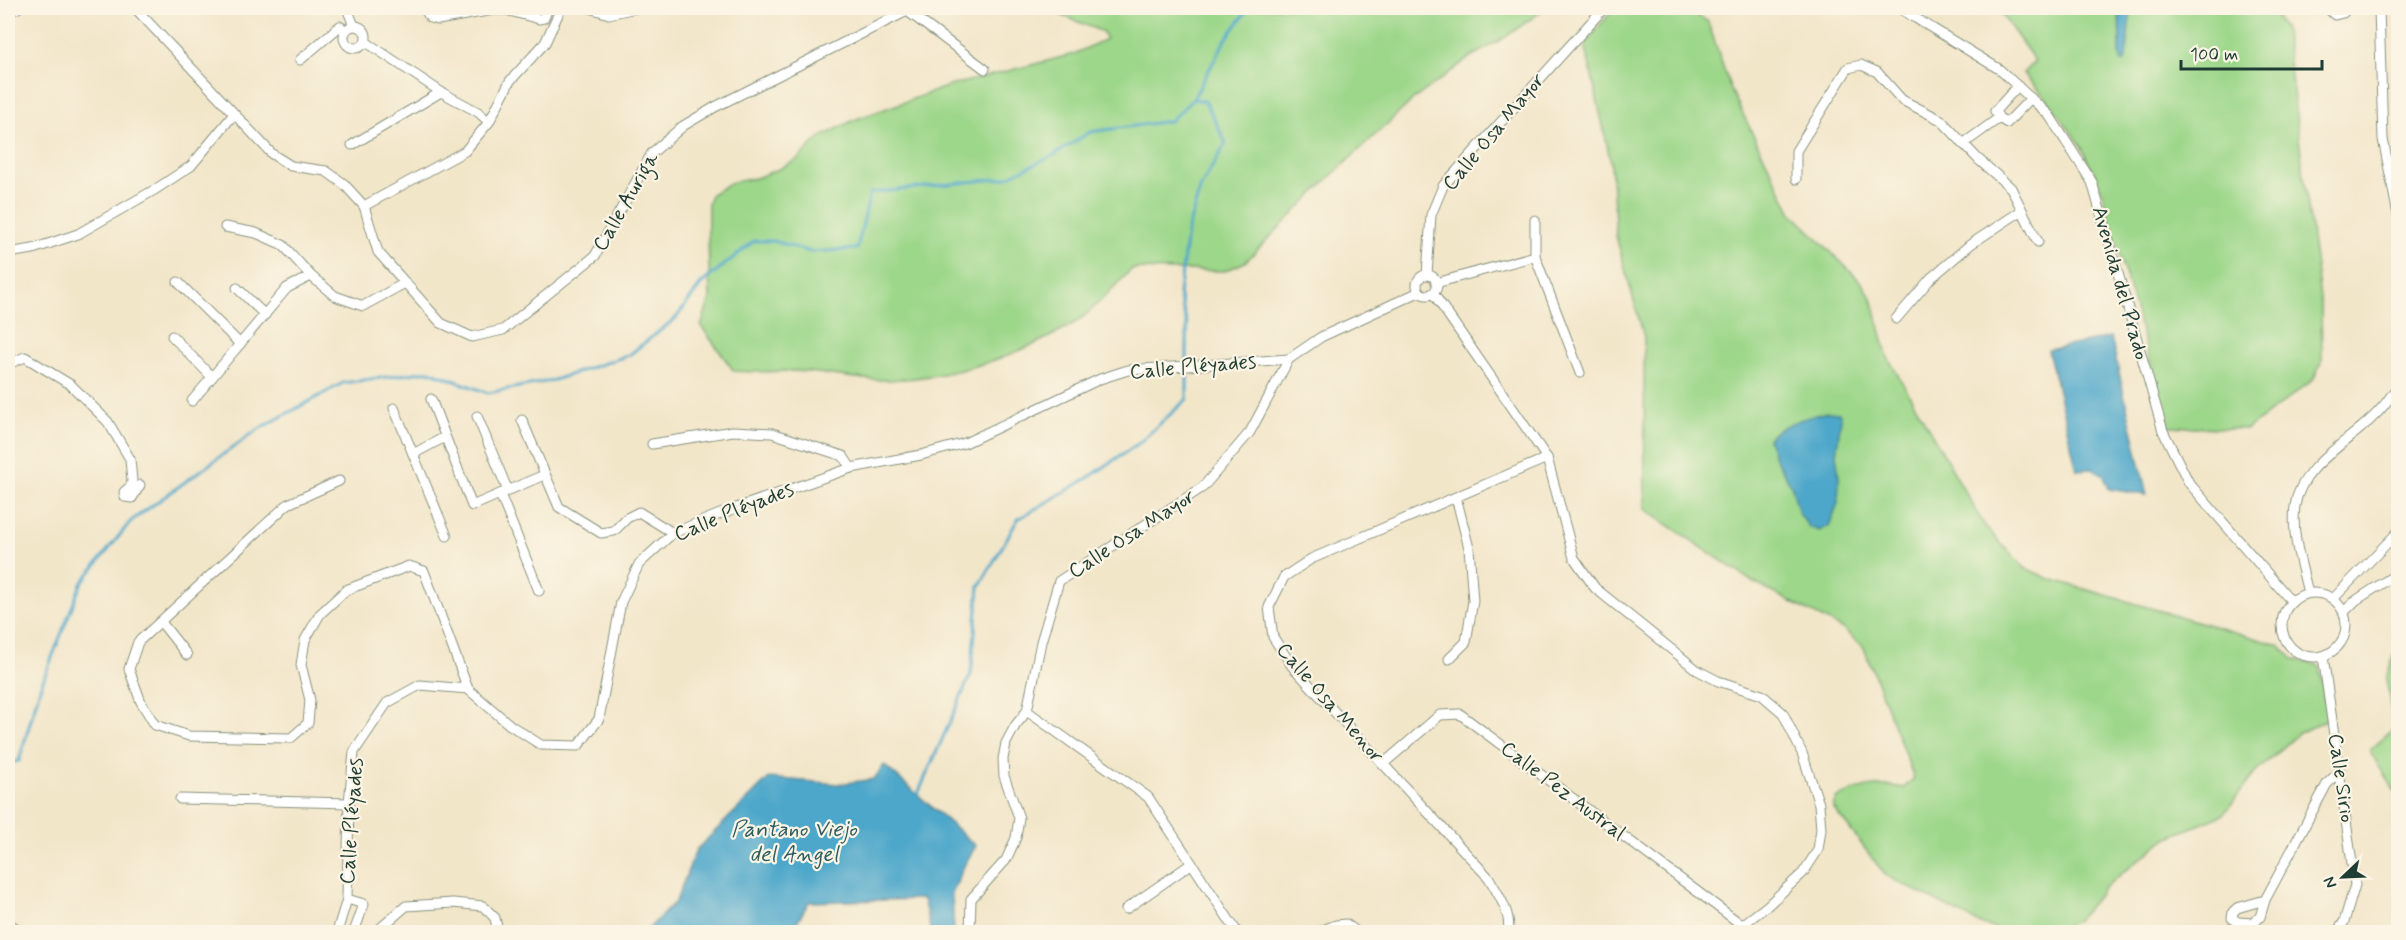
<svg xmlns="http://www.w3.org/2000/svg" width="2406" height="940" viewBox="0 0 2406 940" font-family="Mynerve,sans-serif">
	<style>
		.green { fill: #9dd78a; stroke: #5e8a5f; stroke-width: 1.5 }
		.water { fill: #4da7ca; stroke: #36727f; stroke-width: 1.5 }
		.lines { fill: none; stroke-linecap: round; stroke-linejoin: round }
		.stream { stroke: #4da7ca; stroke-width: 3 }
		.minor-casing { stroke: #88927e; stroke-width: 11 }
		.highway-casing { stroke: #88927e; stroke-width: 16 }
		.minor { stroke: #fff; stroke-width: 9 }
		.highway { stroke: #fff; stroke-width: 14 }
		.labels { text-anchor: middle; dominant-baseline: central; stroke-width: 4.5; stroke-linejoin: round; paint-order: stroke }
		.street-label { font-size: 21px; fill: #1f3d34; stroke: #fcf5e5 }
		.water-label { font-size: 22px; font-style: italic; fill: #2d5d61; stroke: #fcf5e5 }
	</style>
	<rect width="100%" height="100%" fill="#fcf5e5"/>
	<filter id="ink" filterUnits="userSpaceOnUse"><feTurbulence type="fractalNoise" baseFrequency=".0167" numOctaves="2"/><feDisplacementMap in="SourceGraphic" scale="12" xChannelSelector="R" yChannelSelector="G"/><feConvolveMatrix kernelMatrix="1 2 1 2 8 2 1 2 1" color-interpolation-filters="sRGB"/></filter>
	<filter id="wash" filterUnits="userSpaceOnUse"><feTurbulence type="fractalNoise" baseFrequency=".008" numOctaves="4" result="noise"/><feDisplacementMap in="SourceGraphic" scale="24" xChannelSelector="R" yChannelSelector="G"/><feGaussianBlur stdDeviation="1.35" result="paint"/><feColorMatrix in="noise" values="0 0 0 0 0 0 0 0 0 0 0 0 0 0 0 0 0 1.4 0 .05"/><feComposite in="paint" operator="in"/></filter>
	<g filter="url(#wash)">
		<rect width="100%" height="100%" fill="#f2e6c9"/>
		<g class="green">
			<path d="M1044,8H1546L1504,38L1472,56L1414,99L1330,177L1245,262L1225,271L1132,269C1115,285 1091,314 1071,325C1017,357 952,378 889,380C857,381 825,372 793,371C773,371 755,373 734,371L701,326L710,299L708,237V204L711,194L733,182L756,178L779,169L798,159L819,138L854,120L949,86L1074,54L1106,39L1103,32Z"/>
			<path d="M1614,8H1687L1708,22L1731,90L1792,213L1862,283L1872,298L1887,356L1986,528L2025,568L2050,579L2279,645L2293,659L2319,666L2328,719L2299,733L2256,772L2223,815L2167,838L2105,887L2077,921L2052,932H2010L1985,926L1886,876L1833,807L1836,798C1863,786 1875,783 1904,788L1914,778L1864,648L1843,629L1753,582L1645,509L1644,337L1616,236L1611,163L1585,44Z"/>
			<path d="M1997,8H2271L2285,31L2321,306L2322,361L2313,380L2247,429L2168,426L2101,189L2081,146L2051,104L2023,73L2035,61Z"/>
			<path d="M2398,650V796L2369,751L2394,729L2386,678L2396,651Z"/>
		</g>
		<g class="water">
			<path d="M2119,8H2133C2126,24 2130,43 2125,61H2121L2120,54Z"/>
			<path d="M2111,337L2147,495L2109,489L2103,474L2091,469L2077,470L2048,350Z"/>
			<path d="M1827,412L1839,413L1841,419L1836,454L1839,477L1838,503L1829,526L1819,531L1809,527L1799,514L1792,487L1774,456L1768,439C1776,425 1812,416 1827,412Z"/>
			<path d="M884,765L976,846L965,864L952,894L954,932H931L923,899L809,902L791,932H645L676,901L696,850L769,778L839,784L874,779Z"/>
		</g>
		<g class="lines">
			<g class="stream">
				<path d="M8,763L19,761L40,688L81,584L131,521L257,430L343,383L429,371L488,393L554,380L629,355L676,318L702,283L754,241H773L811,252L857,249L870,193L1005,178L1054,155L1090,132L1170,121L1193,99L1226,39L1249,8"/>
				<path d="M917,796L971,674L979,587L1018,519L1088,478L1139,443L1187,399V324L1179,294L1187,232L1201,186L1226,143L1205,101L1193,99"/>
			</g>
		</g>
	</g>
	<g filter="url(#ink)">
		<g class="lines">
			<defs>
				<g id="minor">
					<path d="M135,8L272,154L291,166L326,171L344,184L364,206L465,151L489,122L510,81L545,43L561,8"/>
					<path d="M347,8L354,26"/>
					<path d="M424,8L430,18L438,20L493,10H506L539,19L544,18L548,8"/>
					<path d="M590,8L609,14L636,8"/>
					<path d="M1899,8L1999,69L2049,115L2092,182L2163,431L2189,483L2292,602"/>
					<path d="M2327,8L2335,15L2343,13L2348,8"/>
					<path d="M2379,8L2383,139L2398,215"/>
					<path d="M907,11L985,69"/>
					<path d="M8,12L18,8"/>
					<circle cx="355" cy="37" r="11"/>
					<path d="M366,42L441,92L478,112L489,122"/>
					<path d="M300,60L340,26L345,31"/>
					<path d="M2018,86L1995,111L1999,118L2007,123L2031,98"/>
					<path d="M1963,144L1999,118"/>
					<path d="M352,145L441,92"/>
					<path d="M1796,179V151L1848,68L1861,65L1877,72L1902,100L1941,120L1978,159L2011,188L2038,242"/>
					<path d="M364,206L378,252L441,323L472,337L503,330L595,256L652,153L683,126L715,107L907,11L908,8"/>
					<path d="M1535,220V256L1580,373"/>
					<path d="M225,227L256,233L283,245L311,276L335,296L363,306L405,283"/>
					<path d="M8,253L33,249L78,234L156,189L191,166L234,114"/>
					<path d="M1427,275L1431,215L1443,186L1604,8"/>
					<circle cx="1427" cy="285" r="10"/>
					<path d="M178,282L240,344"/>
					<path d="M1436,283L1535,256"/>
					<path d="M237,288L265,315"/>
					<path d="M1433,293L1547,458L1574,558L1595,588L1697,670L1718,681L1762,695L1783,713L1802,753L1819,804L1821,829L1818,850L1803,873L1767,906L1733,932"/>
					<path d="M1896,319L1931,278L1971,244L2021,211"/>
					<path d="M172,336L212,377"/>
					<path d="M8,364L25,357L71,385L108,422L130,459L132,481L131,486L124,492L125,497L132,498L140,485"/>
					<path d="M431,399L472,506L544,475"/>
					<path d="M192,401L287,288L311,276"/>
					<path d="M394,408L447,536"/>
					<path d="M477,416L508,491"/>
					<path d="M522,420L559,507L601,533L614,531L627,518L639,512L673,533"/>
					<path d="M652,444L733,431L772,433L843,456L851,468"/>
					<path d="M413,454L445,437"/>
					<path d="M339,481L288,504L138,642L129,669L141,702L155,725L189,736L291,738L308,723L310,700L301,665L305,640L320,614L346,590L409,566L424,571L468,689"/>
					<path d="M500,494L539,591"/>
					<path d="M2308,593C2302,566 2291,535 2295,506C2300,467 2347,443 2372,418C2383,408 2391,397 2398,385"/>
					<circle cx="2314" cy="625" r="32"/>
					<path d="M2333,599L2398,532"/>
					<path d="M2344,612L2355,601L2398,573"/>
					<path d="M161,622L187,655"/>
					<path d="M2323,656L2355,885L2344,922L2337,932"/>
					<path d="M1449,659L1466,642L1473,601L1469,548L1456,497"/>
					<path d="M1383,764L1440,715L1460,714L1742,925"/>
					<path d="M180,799L349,803"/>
					<path d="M347,899L364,904L354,932"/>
					<path d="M2265,900L2237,908L2233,912L2232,918L2238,922L2253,923L2260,917L2265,900L2327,784L2340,771"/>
					<path d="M1126,909L1191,864"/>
					<path d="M337,932L347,899L349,803L354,752L387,703L420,685L468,689L510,725L541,745L578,746L599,719L621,602L639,564L673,533L725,512L851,468L921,455L965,443L1100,379L1128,370L1289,359"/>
					<path d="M376,932L406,906L453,903L483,906L495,918L498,932"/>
					<path d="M970,932L971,899L1006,860L1016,838L1019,818L1004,776L1003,759L1006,743L1015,726L1027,711"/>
					<path d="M1237,932L1148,797L1027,711L1041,642L1059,581L1203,487L1250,432L1289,359L1321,337L1419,292"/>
					<path d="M1318,932L1336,925L1346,924L1357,932"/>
					<path d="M1508,932C1512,914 1498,894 1489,878L1292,666L1273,637L1269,607L1284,577L1311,559L1547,458"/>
				</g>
				<path id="highway" d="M8,926L17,932"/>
			</defs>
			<use href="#minor" class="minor-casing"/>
			<use href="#highway" class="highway-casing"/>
			<use href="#minor" class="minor"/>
			<use href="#highway" class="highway"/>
		</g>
	</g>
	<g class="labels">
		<g class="street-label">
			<text transform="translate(1494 132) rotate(-50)">Calle Osa Mayor</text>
			<text transform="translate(626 202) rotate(-60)">Calle Auriga</text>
			<text transform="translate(2120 283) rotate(74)">Avenida del Prado</text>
			<text transform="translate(1193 367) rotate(-5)">Calle Pléyades</text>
			<text transform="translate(734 512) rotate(-22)">Calle Pléyades</text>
			<text transform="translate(1132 534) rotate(-33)">Calle Osa Mayor</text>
			<text transform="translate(1330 703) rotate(49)">Calle Osa Menor</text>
			<text transform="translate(2341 778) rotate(82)">Calle Sirio</text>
			<text transform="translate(1563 791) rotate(37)">Calle Pez Austral</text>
			<text transform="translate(352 821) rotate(-86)">Calle Pléyades</text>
		</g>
		<g class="water-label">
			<text x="794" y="830">Pantano Viejo<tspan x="794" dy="25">del Angel</tspan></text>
		</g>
	</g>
	<rect width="2406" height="940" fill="none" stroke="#fcf5e5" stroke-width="30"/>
	<g transform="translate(2343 877) rotate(247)" stroke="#fcf5e5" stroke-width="4.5" paint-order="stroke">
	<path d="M0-4.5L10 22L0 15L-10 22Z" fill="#1f3d34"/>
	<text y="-9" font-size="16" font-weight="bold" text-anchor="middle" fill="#1f3d34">N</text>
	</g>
	<path d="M2181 60v9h141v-9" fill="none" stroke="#1f3d34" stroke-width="3"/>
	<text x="2190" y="60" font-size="18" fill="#1f3d34" stroke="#fcf5e5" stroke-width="4.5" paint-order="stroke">100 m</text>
</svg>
